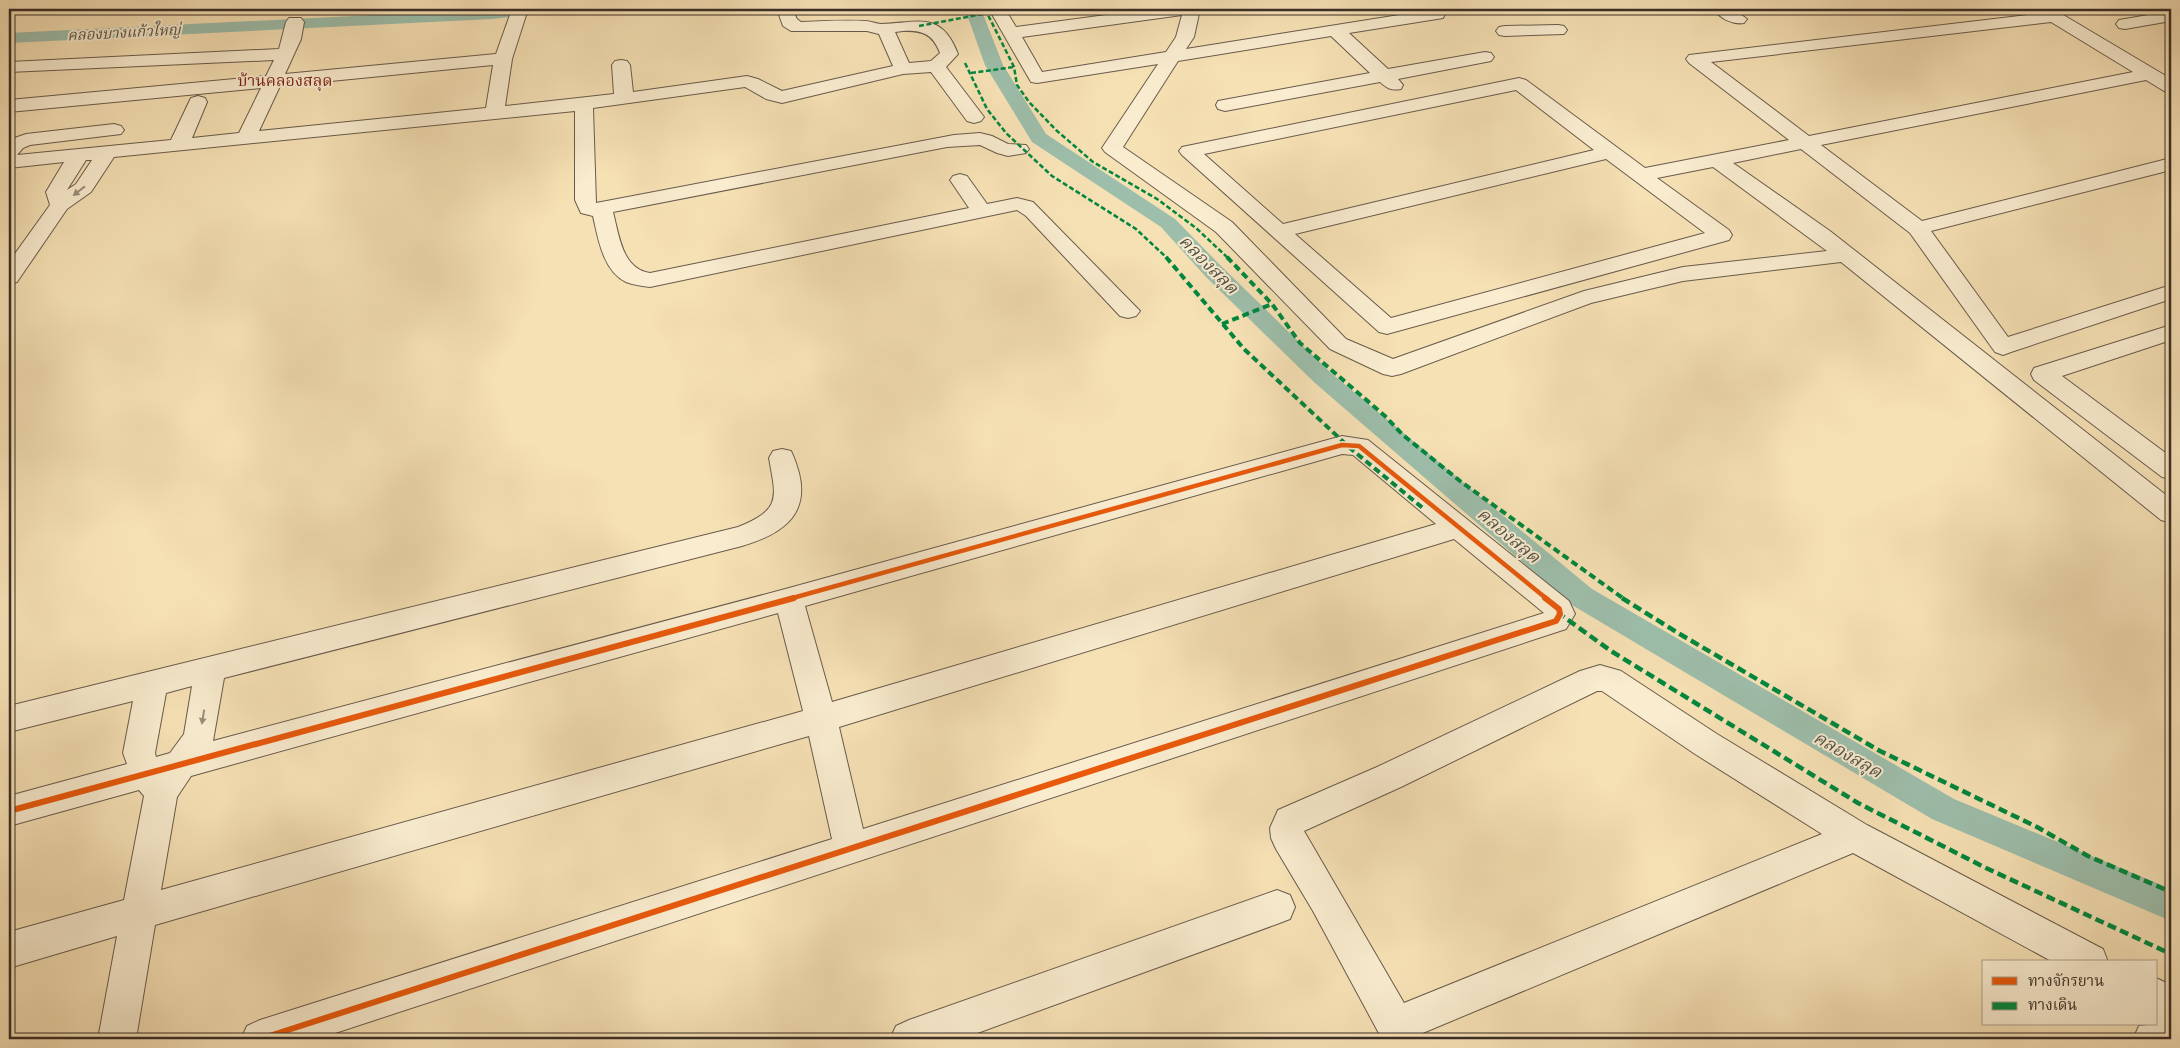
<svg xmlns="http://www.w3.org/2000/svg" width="2180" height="1048" viewBox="0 0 2180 1048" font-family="'EB Garamond','Noto Serif Thai',serif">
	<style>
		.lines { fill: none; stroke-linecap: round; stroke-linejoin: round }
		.canal { fill: #9dbeab; fill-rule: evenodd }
		.minor-casing { stroke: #695b4c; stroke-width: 2 }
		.minor { fill: #f9eccf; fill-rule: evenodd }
		.quiet-far2 { stroke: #00873e; stroke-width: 2.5; stroke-dasharray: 5 2.5; stroke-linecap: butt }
		.quiet-far1 { stroke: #00873e; stroke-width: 4; stroke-dasharray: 7 4; stroke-linecap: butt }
		.quiet { stroke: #00873e; stroke-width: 4.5; stroke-dasharray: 9 4.5; stroke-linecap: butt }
		.cycleway-far1-casing { stroke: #f9eccf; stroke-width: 8 }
		.cycleway-casing { stroke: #f9eccf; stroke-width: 9 }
		.cycleway-far1 { stroke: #e8590c; stroke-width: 4.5 }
		.cycleway { stroke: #e8590c; stroke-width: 6 }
		.oneway { fill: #9a8d7c }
		.labels { text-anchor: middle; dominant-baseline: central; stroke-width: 4; stroke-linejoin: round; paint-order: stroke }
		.far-water-label { font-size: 15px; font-style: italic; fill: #53524a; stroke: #f9eccf }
		.far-quarter-label { font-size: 16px; fill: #7a1f14; stroke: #f9eccf }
		.water-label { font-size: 18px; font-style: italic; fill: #53524a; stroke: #f9eccf }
	</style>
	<rect width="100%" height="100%" fill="#f6e1b5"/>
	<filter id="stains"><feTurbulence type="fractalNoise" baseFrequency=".004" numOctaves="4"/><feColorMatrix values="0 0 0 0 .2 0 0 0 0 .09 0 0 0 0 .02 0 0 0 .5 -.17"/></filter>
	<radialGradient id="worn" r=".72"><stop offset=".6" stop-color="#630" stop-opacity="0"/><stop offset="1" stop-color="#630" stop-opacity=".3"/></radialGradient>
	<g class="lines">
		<g class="canal">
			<path d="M496,9H546L544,12L538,14L492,19L9,43V33Z"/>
			<path d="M965,9H981L1003,65L1046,134L1175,219L1222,267L1331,373L1592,589L1954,799L2171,889V921L1932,819L1572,605L1315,383L1206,277L1161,227L1032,142L985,65Z"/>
		</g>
		<defs>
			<g id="minor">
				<path d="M512,9H528L512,59L505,106L614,94L612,65L615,61L621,60L627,61L630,65L633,92L747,76L758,79L782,91L893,66L879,34L867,31H791L783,26L778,12L780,9H792L797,19L801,22C822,21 845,20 866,21C871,21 876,24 881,24C918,23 941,10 958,54L946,67L984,117L981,121L974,123L967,121L931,72L903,74L782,103L766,99L745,87L593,108L596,203L954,135L980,133L992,136L1008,144L1026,145L1029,149L1026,153L1008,156L997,153L980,145L947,147L613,212C619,235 622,269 650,273L969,208L950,180L953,176L960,174L967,176L987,204L1017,198L1033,202L1140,311L1136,316L1128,318L1120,316L1026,216L1017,210L650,287C642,286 634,285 626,282C603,271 598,238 593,216L581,213L575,200V111L114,157L91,192L67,209L17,282L9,284V262L50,205L46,192L64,162L9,168V140L26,134L114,124L121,126L124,130L121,134L30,145L23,148L17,155L171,140L189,102L191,98L198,96L205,98L207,102L192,138L239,133L261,88L9,112V100L266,76L274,60L9,72V62L279,49L286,22L289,18H301L304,22L301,39L285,74L496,54ZM903,31C922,30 933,34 940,53L931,61L909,63L895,32ZM493,65L486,108L259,131L280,86ZM86,160H92L76,184L67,190Z"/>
				<path d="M989,9H1005L1016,27L1151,9H1200L1194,37L1186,49L1437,9L1443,10L1445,14L1443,18L1437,19L1349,33L1388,69L1485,52L1491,53L1494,57L1491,61L1398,79L1403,85L1401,89C1391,91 1387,88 1380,82L1225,111L1218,109L1216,105L1218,101L1370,73L1331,36L1178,61L1123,147L1232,222L1346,339L1393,359L1584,291L1683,267L1827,251L1713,167L1657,178L1729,230L1732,235L1729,240L1387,334L1379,332L1182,155L1179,151L1182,147L1519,78L1526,80L1645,168L1789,140L1689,63L1686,59L1689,55L2054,12L2060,13L2171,79V92L2164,91L2146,80L1821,145L1922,221L2171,158V170L1931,231L2008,337L2171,285V299L2011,352L2003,355L1995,352L1910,233L1801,149L1733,163L1830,231L2171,499V523L2161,520L1841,262L1683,281L1591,303L1401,374L1392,376L1383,374L1330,349L1216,232L1105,152L1102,148L1158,64L1037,83L1031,82ZM1182,15L1176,37L1166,52L1042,72L1022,37ZM2051,22L2133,72L1809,136L1711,62ZM1516,90L1594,150L1283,224L1204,154ZM1606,159L1705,233L1391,318L1295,234Z"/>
				<path d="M1714,9H1733L1747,19L1744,23C1733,25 1719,18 1714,9Z"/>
				<path d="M2171,11V21L2125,29L2119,28L2116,24L2119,20L2125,19Z"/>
				<path d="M1558,25L1564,26L1567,30L1564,34L1505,36L1499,35L1496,31L1499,27L1505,26Z"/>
				<path d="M2171,325V340L2062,376L2171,457V479L2162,477L2034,380L2031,374L2034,368Z"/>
				<path d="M1342,436L1368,440L1569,601L1575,614L1566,629L317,1039H241L247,1026L260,1020L832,839L809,736L155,925L136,1039H98L117,936L9,968V932L124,900L144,796L139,790L9,826V796L127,764L123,753L133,701L9,732V706L738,527C782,509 776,498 769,458L773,451L782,449L791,451C795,459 797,466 799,473C810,517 779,535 742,546L224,678L213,741L789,588ZM1342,454L1353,455L1436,524L832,702L805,606ZM1454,539L1544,613L863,829L839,727ZM778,613L803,711L161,890L177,797L191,776ZM192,686L184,734L170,753L156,757L155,753L166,693Z"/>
				<path d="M1600,665L1621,671L1717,734L1867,825L2103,949L2108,962H2053L1853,853L1418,1035L1420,1039H1382L1313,911L1276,849L1271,838L1270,828L1278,810L1377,767L1580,671ZM1597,691H1602L1695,754L1822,834L1404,1003L1304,831L1401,787Z"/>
				<path d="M1277,890L1290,895L1295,907L1290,919L1277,924L961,1039H890L896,1026L909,1020Z"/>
				<path d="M2156,978L2171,985V1039H2133L2139,1026L2156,1024Z"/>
			</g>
		</defs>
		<use href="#minor" class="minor-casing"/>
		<use href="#minor" class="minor"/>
		<g class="quiet-far2">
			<path d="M985,9L1014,67L1017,85L1029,102L1056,130L1093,162L1157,199L1196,228L1228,258"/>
			<path d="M919,26L988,13"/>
			<path d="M965,63L987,109L1006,133L1052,176L1136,229L1167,258"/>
			<path d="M971,73L1014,67"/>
		</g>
		<g class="quiet-far1">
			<path d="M1166,257L1244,349L1350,448L1424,509"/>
			<path d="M1227,257L1272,304L1300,343L1385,416L1403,435L1460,481L1624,599"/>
			<path d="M1222,324L1272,304"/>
		</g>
		<g class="quiet">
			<path d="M1622,598L1678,633L1880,751L2037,827L2088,856L2171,892"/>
			<path d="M1557,612L1611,651L1858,803L1986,868L2171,954"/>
		</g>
		<defs>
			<path id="cycleway-far1" d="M789,599L1342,445L1359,446L1547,599"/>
			<g id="cycleway">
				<path d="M9,811L794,598"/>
				<path d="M260,1039L1556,621L1560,614L1559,609L1545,598"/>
			</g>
		</defs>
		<use href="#cycleway-far1" class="cycleway-far1-casing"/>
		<use href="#cycleway" class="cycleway-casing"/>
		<use href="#cycleway-far1" class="cycleway-far1"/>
		<use href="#cycleway" class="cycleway"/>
	</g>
	<defs><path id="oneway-solid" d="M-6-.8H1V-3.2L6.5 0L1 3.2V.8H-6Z" transform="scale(1.25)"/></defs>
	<g class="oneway">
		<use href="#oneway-solid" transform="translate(79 191) rotate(142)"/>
		<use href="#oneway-solid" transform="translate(203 717) rotate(99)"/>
	</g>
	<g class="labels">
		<g class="far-water-label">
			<text transform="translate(124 32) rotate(-3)">คลองบางแก้วใหญ่</text>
		</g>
		<g class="far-quarter-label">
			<text x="285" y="80">บ้านคลองสลุด</text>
		</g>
		<g class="water-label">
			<text transform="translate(1209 264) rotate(45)">คลองสลุด</text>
			<text transform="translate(1509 535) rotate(40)">คลองสลุด</text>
			<text transform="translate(1848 754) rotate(30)">คลองสลุด</text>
		</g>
	</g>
	<rect width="2180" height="1048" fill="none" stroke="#f6e1b5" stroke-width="30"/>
	<rect x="10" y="10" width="2160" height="1028" fill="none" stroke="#3a2e29" stroke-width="2.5"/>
	<rect x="15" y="15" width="2150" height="1018" fill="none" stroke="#3a2e29"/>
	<rect x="1982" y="960" width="175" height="65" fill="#f9eccf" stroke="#ada08d"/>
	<rect x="1992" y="977" width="25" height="8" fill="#e8590c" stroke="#ada08d"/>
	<text x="2028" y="986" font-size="15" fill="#3a2e29">ทางจักรยาน</text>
	<rect x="1992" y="1002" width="25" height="8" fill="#00873e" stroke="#ada08d"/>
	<text x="2028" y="1010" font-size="15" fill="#3a2e29">ทางเดิน</text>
	<rect width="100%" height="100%" filter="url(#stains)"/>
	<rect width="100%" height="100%" fill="url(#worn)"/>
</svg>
